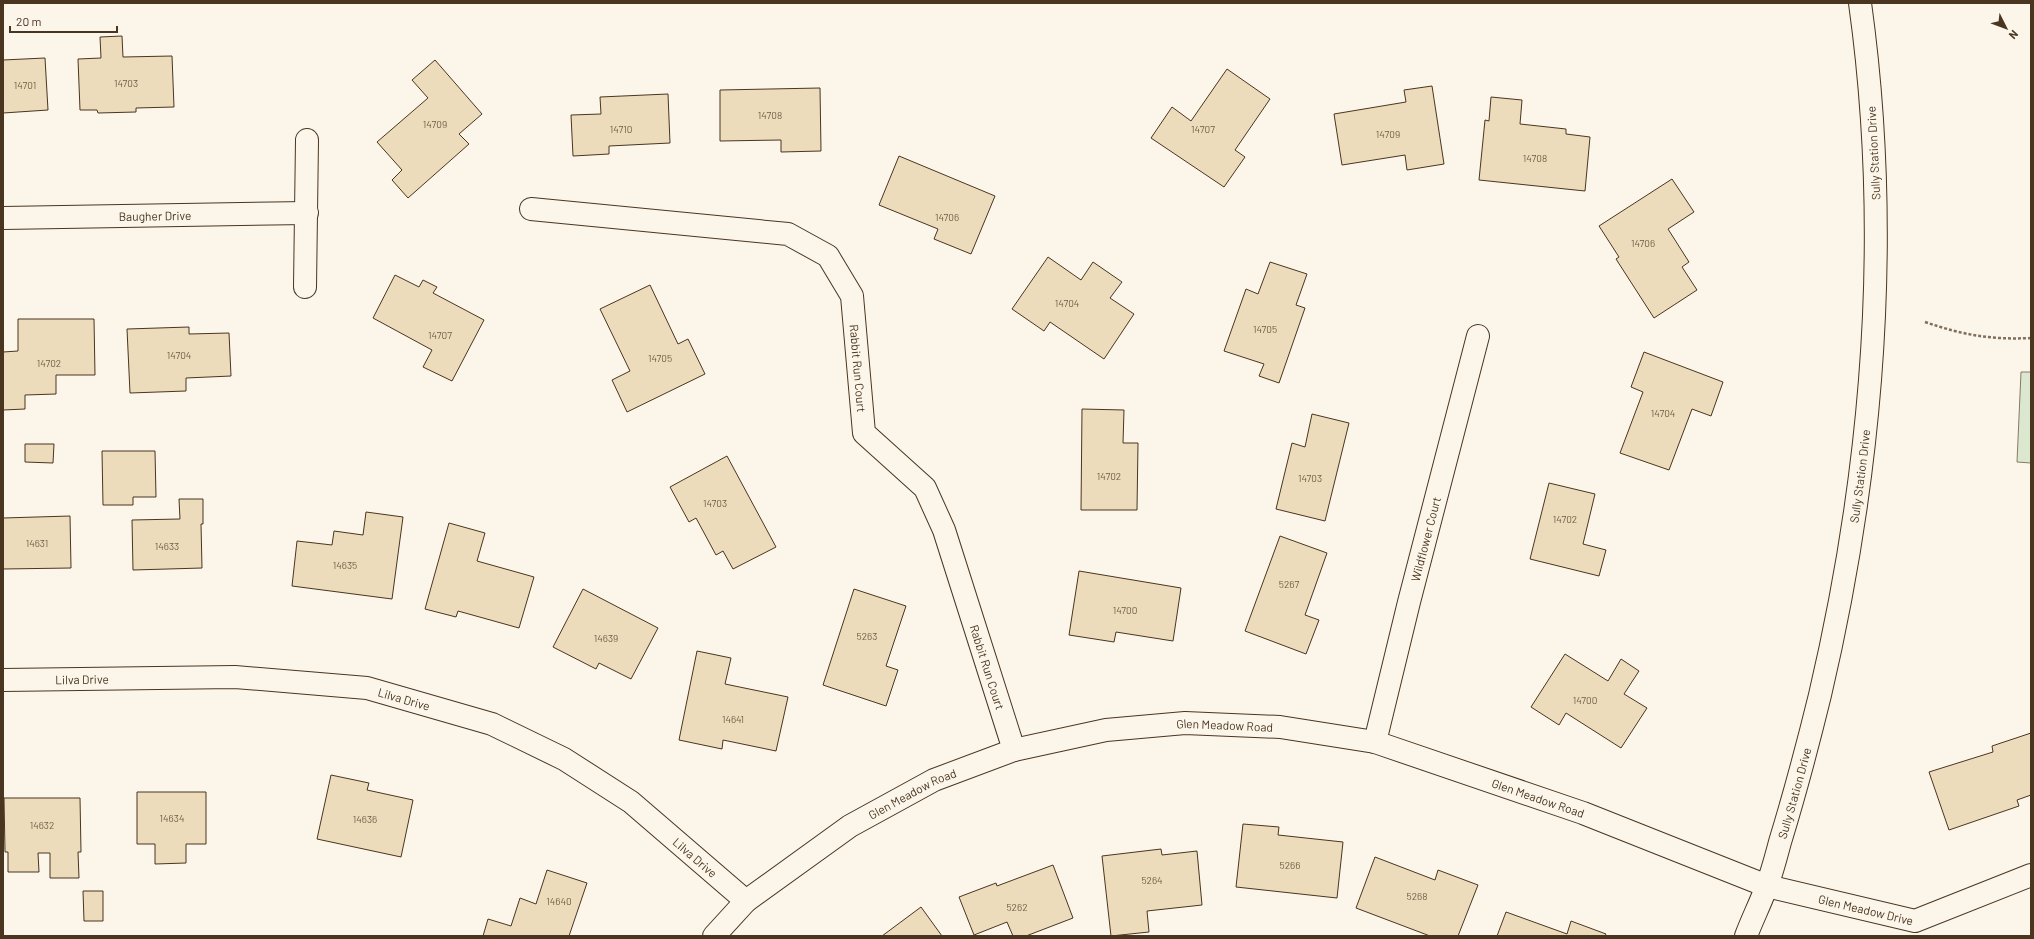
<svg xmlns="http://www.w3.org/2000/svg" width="2034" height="939" viewBox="0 0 2034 939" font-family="Barlow,sans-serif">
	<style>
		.green { fill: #dce7d0; stroke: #887966 }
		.building { fill: #ecdcbc; stroke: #4a3520 }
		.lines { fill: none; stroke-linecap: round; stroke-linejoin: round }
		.street-casing { stroke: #4a3520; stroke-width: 24 }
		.secondary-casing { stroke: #4a3520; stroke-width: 24 }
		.path { stroke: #7f6f5c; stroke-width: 2.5; stroke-dasharray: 3 2; stroke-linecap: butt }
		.street { stroke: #fbf6e9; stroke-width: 22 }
		.secondary { stroke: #fbf6e9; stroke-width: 22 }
		.labels { text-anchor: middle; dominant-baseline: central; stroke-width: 3; stroke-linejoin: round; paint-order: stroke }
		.number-label { font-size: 10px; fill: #725f47 }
		.street-label { font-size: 12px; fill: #4a3520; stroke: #fbf6e9 }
	</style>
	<rect width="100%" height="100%" fill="#fbf6e9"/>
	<path class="green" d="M2021,372H2031V463L2017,462Z"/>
	<g class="building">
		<path d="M122,36L123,57L172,56L174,107L136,108V112L98,113L97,110H80L78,59L101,58L100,37Z"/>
		<path d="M45,58L48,110L3,113V60Z"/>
		<path d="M435,60L482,114L459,134L469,144L408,198L392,180L402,170L377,142L428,98L412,80Z"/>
		<path d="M1227,69L1270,99L1235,150L1245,157L1224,187L1151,138L1172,107L1191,121Z"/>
		<path d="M1432,86L1444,164L1407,170L1405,155L1342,165L1334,114L1406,102L1404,90Z"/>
		<path d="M820,88L821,151L781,152V140L720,141V90Z"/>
		<path d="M668,94L670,143L609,146V154L573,156L571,115L601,114L600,97Z"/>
		<path d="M1491,97L1522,100L1520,124L1566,129V134L1590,137L1585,191L1479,180L1485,120L1489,121Z"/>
		<path d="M899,156L995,196L971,254L934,239L938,229L879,205Z"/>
		<path d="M1672,179L1694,212L1668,229L1689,262L1682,267L1697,290L1654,318L1616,259L1619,257L1599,226Z"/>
		<path d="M1048,257L1081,280L1093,262L1122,282L1110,298L1134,314L1104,359L1050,322L1044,331L1012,309Z"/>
		<path d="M1270,262L1307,274L1296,305L1305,308L1279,383L1259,376L1264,364L1224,351L1246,289L1258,294Z"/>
		<path d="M395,275L419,287L423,280L437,287L433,293L484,320L452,381L423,367L432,350L373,318Z"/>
		<path d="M650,285L678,344L688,339L705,374L627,412L612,380L630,371L600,309Z"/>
		<path d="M18,319H94L95,375H56V394L25,395V409L3,410V352L18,351Z"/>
		<path d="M189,327V334L229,333L231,376L186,378V391L130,393L127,329Z"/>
		<path d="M1644,352L1723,382L1711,416L1692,409L1669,470L1620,453L1643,392L1631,387Z"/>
		<path d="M1082,409L1124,410L1123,443H1138L1137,510H1081Z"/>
		<path d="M1312,414L1349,423L1325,521L1276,509L1292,443L1305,447Z"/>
		<path d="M25,444H54L53,463L25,462Z"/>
		<path d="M102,451H155L156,497H133V505H103Z"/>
		<path d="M727,456L776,547L733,569L723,551L716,555L696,518L689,522L670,487Z"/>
		<path d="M1549,483L1595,494L1583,544L1606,550L1599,576L1530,559Z"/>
		<path d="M179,499H203V524H201L202,568L133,570L132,520L180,519Z"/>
		<path d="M366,512L403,517L392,599L292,586L297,541L332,545L334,531L363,535Z"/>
		<path d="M70,516L71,568L3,569V518Z"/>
		<path d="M449,523L485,533L477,561L534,577L519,628L458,611L456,617L425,609Z"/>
		<path d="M1280,536L1327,553L1305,615L1319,620L1306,654L1245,631Z"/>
		<path d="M1079,571L1181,588L1173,641L1116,632L1114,642L1069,635Z"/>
		<path d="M583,589L658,628L631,679L599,663L596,669L553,647Z"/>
		<path d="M854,589L906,606L886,666L898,670L886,706L823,685Z"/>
		<path d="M697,651L731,658L725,684L788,697L776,751L723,740L722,749L679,740Z"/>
		<path d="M1565,654L1608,681L1621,659L1639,671L1624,694L1647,708L1621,748L1566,713L1559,725L1531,707Z"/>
		<path d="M2031,733V795L2017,800L2019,806L1949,830L1929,772L1993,752L1992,746Z"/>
		<path d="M331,775L369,783L367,790L413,800L401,857L317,839Z"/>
		<path d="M137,792H206V844H186V863L155,864V844H137Z"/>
		<path d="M4,798H80L81,852H78L79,878H50V853H38L39,872H8V852H5Z"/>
		<path d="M1243,824L1279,827L1278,835L1343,842L1337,898L1236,887Z"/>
		<path d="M1161,849L1162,855L1197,851L1202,905L1147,911L1149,932L1111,936L1102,856Z"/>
		<path d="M1375,857L1435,880L1438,870L1478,885L1458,936H1430L1356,908Z"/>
		<path d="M1053,865L1073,918L1026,936H1013L1007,922L974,935L959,897L996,883L997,886Z"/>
		<path d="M547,870L587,883L569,936H483L488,919L511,926L520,898L536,904Z"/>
		<path d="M83,891H103V921H84Z"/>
		<path d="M921,907L942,936H882Z"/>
		<path d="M1506,912L1567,934L1571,921L1606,934L1605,936H1497Z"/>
	</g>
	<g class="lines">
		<defs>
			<g id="street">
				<path id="s1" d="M531,209L788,234L828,256L852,296L864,433L925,488L944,530L1014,750"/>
				<path id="s2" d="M3,218L307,213"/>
				<path d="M305,287L307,140"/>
				<path id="s3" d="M3,680L235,677L367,688L492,724L564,759L631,802L746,901"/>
				<path id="s4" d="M1375,742L1409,602L1478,336"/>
				<path id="s5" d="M714,936L746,901L850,826L934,780L1014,750L1106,730L1185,723L1280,727L1375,742L1583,813L1767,886L1915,921L2031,875"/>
			</g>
			<g id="secondary">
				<path id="s6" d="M1746,936C1752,920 1760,904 1766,888C1772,873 1776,857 1780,842C1795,793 1808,744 1820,695C1873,469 1892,233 1860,3"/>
			</g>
		</defs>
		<use href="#street" class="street-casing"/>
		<use href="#secondary" class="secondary-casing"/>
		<path class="path" d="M1925,322C1963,335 1991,340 2031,338"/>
		<use href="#street" class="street"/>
		<use href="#secondary" class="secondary"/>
	</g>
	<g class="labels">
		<g class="number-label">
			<text x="126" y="83">14703</text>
			<text x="25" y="85">14701</text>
			<text x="770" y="115">14708</text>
			<text x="435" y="124">14709</text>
			<text x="621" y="129">14710</text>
			<text x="1203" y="129">14707</text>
			<text x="1388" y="134">14709</text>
			<text x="1535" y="158">14708</text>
			<text x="947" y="217">14706</text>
			<text x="1643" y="243">14706</text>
			<text x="1067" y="303">14704</text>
			<text x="1265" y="329">14705</text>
			<text x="440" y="335">14707</text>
			<text x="179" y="355">14704</text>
			<text x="660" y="358">14705</text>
			<text x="49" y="363">14702</text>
			<text x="1663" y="413">14704</text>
			<text x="1109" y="476">14702</text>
			<text x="1310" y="478">14703</text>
			<text x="715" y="503">14703</text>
			<text x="1565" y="519">14702</text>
			<text x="37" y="543">14631</text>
			<text x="167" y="546">14633</text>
			<text x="345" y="565">14635</text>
			<text x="1289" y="584">5267</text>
			<text x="1125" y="610">14700</text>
			<text x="867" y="636">5263</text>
			<text x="606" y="638">14639</text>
			<text x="1585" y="700">14700</text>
			<text x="733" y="719">14641</text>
			<text x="172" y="818">14634</text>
			<text x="365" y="819">14636</text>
			<text x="42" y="825">14632</text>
			<text x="1290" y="865">5266</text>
			<text x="1152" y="880">5264</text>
			<text x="1417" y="896">5268</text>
			<text x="559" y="901">14640</text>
			<text x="1017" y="907">5262</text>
		</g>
		<g class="street-label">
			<text transform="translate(1873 153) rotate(-93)">Sully Station Drive</text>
			<text stroke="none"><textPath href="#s2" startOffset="152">Baugher Drive</textPath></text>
			<text stroke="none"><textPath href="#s1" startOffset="423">Rabbit Run Court</textPath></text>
			<text stroke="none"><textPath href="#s6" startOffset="475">Sully Station Drive</textPath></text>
			<text stroke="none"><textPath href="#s4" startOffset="209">Wildflower Court</textPath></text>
			<text stroke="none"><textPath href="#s1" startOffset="760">Rabbit Run Court</textPath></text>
			<text stroke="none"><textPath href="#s3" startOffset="79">Lilva Drive</textPath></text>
			<text stroke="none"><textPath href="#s3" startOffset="403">Lilva Drive</textPath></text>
			<text stroke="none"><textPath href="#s5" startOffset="570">Glen Meadow Road</textPath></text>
			<text stroke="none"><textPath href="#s6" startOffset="151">Sully Station Drive</textPath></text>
			<text stroke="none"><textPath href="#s5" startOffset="246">Glen Meadow Road</textPath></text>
			<text stroke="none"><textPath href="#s5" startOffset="894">Glen Meadow Road</textPath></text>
			<text stroke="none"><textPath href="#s3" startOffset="739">Lilva Drive</textPath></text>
			<text stroke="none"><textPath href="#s5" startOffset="1241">Glen Meadow Drive</textPath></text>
		</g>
	</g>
	<rect width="2034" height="939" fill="none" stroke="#4a3520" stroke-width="8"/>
	<g transform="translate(2006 28) rotate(132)" stroke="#fbf6e9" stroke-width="3" paint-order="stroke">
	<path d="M0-3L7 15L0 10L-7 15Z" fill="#4a3520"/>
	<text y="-6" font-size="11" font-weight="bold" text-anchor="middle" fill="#4a3520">N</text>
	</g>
	<path d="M10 26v6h107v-6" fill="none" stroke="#4a3520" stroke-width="2"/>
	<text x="16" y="26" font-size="12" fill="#4a3520" stroke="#fbf6e9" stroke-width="3" paint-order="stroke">20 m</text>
</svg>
